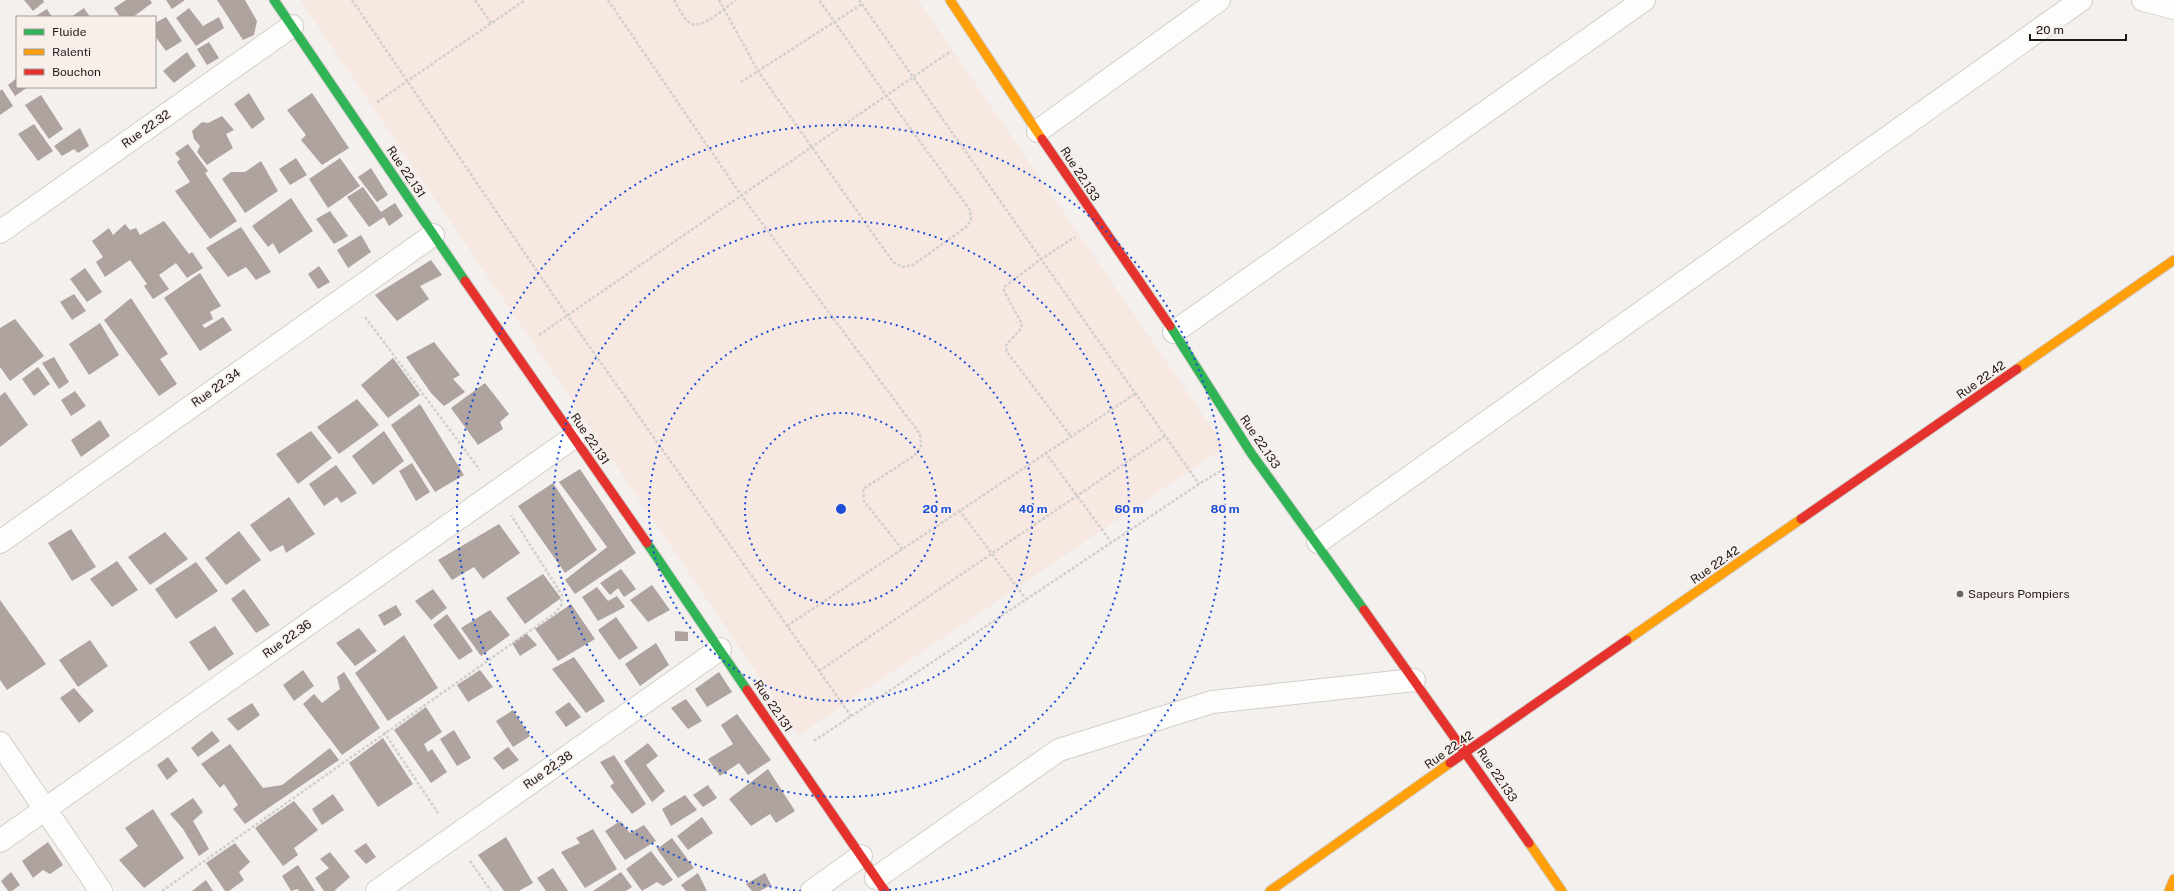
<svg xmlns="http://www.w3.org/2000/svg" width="2174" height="891" viewBox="0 0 2174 891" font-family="'Public Sans',sans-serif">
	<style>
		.commercial { fill: #f7e8e1 }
		.building { fill: #aea39f }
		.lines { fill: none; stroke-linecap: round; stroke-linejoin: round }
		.street-casing { stroke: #d2cecc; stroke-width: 24 }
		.fast-casing { stroke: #d2cecc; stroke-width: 11 }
		.slow-casing { stroke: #d2cecc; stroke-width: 11 }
		.jam-casing { stroke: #d2cecc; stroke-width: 11 }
		.path { stroke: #d1cfcf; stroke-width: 2.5; stroke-dasharray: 3 2; stroke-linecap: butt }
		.street { stroke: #fdfdfc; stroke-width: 22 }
		.fast { stroke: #30b455; stroke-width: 9 }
		.slow { stroke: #ff9f0a; stroke-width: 9 }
		.jam { stroke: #e5322d; stroke-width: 9 }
		.ring { fill: none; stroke: #1d4ed8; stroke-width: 2; stroke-dasharray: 2 4 }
		.poi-dot { fill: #686563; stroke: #f8efea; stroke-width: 1.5 }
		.labels { text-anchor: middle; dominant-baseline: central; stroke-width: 3; stroke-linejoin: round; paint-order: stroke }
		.street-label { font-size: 12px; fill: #1d1a18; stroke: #f8efea }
		.poi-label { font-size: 12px; fill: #1d1a18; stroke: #f8efea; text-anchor: start }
		.centre { fill: #1d4ed8; stroke: #f8efea; stroke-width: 2 }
		.ring-label { font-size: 12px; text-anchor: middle; font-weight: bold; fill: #1d4ed8; stroke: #f8efea; stroke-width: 3; stroke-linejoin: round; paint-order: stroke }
	</style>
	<rect width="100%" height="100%" fill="#f4f0ee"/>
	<path class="commercial" d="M300,0H918L1225,447L799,735Z"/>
	<g class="building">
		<path d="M24,0H43L44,2L33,11Z"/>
		<path d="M126,0H150L152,3L133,17H120L114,8Z"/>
		<path d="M166,0H185L172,9Z"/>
		<path d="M217,0H245L257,21L254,35L243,40Z"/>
		<path d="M84,8L90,17H71Z"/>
		<path d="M189,8L203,26L219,17L224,28L196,46L176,18Z"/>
		<path d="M47,9L52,17H34Z"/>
		<path d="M166,17L182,41L166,51L155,36V23Z"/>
		<path d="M209,42L219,58L207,65L197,49Z"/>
		<path d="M187,52L196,66L174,83L163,71Z"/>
		<path d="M17,78V87H28L15,96L8,85Z"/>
		<path d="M2,89L13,106L0,115V91Z"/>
		<path d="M249,93L265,119L252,129L234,104Z"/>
		<path d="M312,93L349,148L322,165L301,140L306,135L287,110Z"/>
		<path d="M41,95L63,129L49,139L25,105Z"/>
		<path d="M222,116L234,130L226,134L233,148L207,165L197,152L200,146L194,139L192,131L202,122L208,123Z"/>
		<path d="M34,124L53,151L38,161L18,134Z"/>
		<path d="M80,128L89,146L78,153L74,149L62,156L54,146Z"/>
		<path d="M188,144L208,171L205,173L237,221L210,239L175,191L190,182L177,162L180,159L175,153Z"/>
		<path d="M296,158L307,175L290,185L279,169Z"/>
		<path d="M340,158L360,186L328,208L309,179Z"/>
		<path d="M261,161L278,191L245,213L222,179L231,172H245Z"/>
		<path d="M371,168L388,195L377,202L358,177Z"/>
		<path d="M363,187L381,212L395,203L403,216L389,226L384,217L369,227L347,197Z"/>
		<path d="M291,198L313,231L279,254L273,243L268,247L252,226Z"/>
		<path d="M330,211L348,236L334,244L316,219Z"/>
		<path d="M164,221L189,254L192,252L203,268L187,278L176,263L159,275L169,289L153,299L144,286L147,284L130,260L105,277L96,262L103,257L92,241L109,228L113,235L125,224L130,230L136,228L140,235Z"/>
		<path d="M241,227L271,272L256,280L246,267L228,277L206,248Z"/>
		<path d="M361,235L371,252L348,268L337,250Z"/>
		<path d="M431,260L442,275L420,286L429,299L397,321L375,295Z"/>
		<path d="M319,266L330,282L318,289L308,274Z"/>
		<path d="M85,268L102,292L87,302L70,279Z"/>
		<path d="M200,273L221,306L210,312L213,319L202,325L205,328L223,317L232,330L200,351L164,298Z"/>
		<path d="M74,294L86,311L72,320L60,302Z"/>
		<path d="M131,298L168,354L160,359L177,384L159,396L104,320Z"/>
		<path d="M15,319L44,356L10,381L0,367V328Z"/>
		<path d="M100,323L119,355L89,375L69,344Z"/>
		<path d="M434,342L460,375L453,379L465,392L444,406L431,393L406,357Z"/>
		<path d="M54,357L69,382L59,389L42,363Z"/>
		<path d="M393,358L420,395L388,418L361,385Z"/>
		<path d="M38,367L50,384L34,396L22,379Z"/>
		<path d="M485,383L509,414L500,422L503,429L478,445L451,408Z"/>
		<path d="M75,391L86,406L71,416L61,400Z"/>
		<path d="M5,392L28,425L0,447V396Z"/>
		<path d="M357,399L379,425L339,454L317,427Z"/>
		<path d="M420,404L464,475L435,492L391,425Z"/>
		<path d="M100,420L110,436L81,457L71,440Z"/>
		<path d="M311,431L332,458L298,484L276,454Z"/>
		<path d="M384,431L404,461L373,485L352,456Z"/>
		<path d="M412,463L430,492L416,501L399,471Z"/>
		<path d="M336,465L357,493L341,503L337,497L324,506L309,484Z"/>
		<path d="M580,469L636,553L575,594L565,580L607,547L559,482Z"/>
		<path d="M553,483L597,550L565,573L518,506Z"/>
		<path d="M289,497L315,534L286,553L283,545L270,552L250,525Z"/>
		<path d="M499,524L520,553L483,579L474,567L452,580L438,560Z"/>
		<path d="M71,529L96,567L72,581L48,543Z"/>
		<path d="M239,531L261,560L226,585L205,558Z"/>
		<path d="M165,532L188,559L150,585L128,557Z"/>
		<path d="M117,561L138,590L112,607L90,579Z"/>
		<path d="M196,562L218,591L176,619L155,589Z"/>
		<path d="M621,569L636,589L624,597L618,588L610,595L600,583Z"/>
		<path d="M543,574L561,598L525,624L506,598Z"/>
		<path d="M652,585L670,610L648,622L630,600Z"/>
		<path d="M597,587L608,601L617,596L625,607L598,621L582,597Z"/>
		<path d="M244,589L270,625L256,633L231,599Z"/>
		<path d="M433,589L447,608L431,620L415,601Z"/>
		<path d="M0,600L46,664L7,690L0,680Z"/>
		<path d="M571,604L595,639L558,661L535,629Z"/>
		<path d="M396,605L402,615L384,626L378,615Z"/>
		<path d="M490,610L510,635L481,656L461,628Z"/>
		<path d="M447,614L473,651L459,660L433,625Z"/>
		<path d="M616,617L638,648L619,660L598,630Z"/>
		<path d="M215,626L234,654L209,671L189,642Z"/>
		<path d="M359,628L377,651L355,666L336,643Z"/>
		<path d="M675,631L688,632V641H675Z"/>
		<path d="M526,633L537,645L520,656L512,643Z"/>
		<path d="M404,635L438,688L388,721L355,673Z"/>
		<path d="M90,640L108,666L78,687L59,660Z"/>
		<path d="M656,643L669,665L640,686L625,664Z"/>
		<path d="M574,657L605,701L586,713L552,669Z"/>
		<path d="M303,670L314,686L294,701L283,685Z"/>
		<path d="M480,670L493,687L468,702L457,685Z"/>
		<path d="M344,672L380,728L342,755L303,704L314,694L322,703L340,689L337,677Z"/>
		<path d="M719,672L732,692L707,707L695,689Z"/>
		<path d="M74,688L94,711L79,723L60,698Z"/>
		<path d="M686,699L702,721L688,729L671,708Z"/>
		<path d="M569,702L581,717L566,727L555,712Z"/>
		<path d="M252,703L260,715L238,731L227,719Z"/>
		<path d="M426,707L442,732L424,744L428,752L432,749L447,772L431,783L394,730Z"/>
		<path d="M513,710L530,736L513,747L496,721Z"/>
		<path d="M737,714L771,760L748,775L739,763L720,776L708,759L733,744L721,725Z"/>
		<path d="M454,730L471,758L457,766L440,739Z"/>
		<path d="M212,731L220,741L198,757L191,748Z"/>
		<path d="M383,738L413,784L378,807L349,763Z"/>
		<path d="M648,743L658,756L646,765L665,791L652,802L624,761Z"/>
		<path d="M230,744L263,788L282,785L330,748L339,760L245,824L233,809L238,805L224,784L220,788L201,764Z"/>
		<path d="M508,747L519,760L503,770L493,758Z"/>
		<path d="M614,755L646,804L632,814L610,786L614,783L600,762Z"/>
		<path d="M168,757L178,771L167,780L157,765Z"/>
		<path d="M768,769L795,811L776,823L770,814L751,826L729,799Z"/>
		<path d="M708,785L717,798L703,807L693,795Z"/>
		<path d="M333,794L344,810L322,825L312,809Z"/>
		<path d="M685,795L697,810L671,826L662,809Z"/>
		<path d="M193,798L203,812L193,821L209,849L199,856L183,829L170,814Z"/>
		<path d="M294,801L318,830L294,848L298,855L283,866L255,828Z"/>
		<path d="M153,809L184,858L144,888L119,860L138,846L125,828Z"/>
		<path d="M702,817L713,833L688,850L677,836Z"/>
		<path d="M620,821L630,833L644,825L656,841L625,860L605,831Z"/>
		<path d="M593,829L617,869L585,888L561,852L580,843L576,838Z"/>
		<path d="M506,837L533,883L519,891H504L478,855Z"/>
		<path d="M672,838L694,868L678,878L657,849Z"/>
		<path d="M48,842L63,865L50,874L43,870L33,878L22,861Z"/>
		<path d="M235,843L250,862L239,872L244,880L229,891H225L206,863Z"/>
		<path d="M366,843L376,857L366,864L354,851Z"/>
		<path d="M651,851L673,880L663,886L657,882L642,891L626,869Z"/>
		<path d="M330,852L350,877L334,891H324L315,878L329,868L320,859Z"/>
		<path d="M298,865L315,891H299L298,889L291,891L282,876Z"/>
		<path d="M553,868L568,891H546L537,878Z"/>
		<path d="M11,872L20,885L12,891H8L1,881Z"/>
		<path d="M621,872L632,887L626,891H593Z"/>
		<path d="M698,873L707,891H686L681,885Z"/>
		<path d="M765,873L771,885L760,891H752L746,884Z"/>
		<path d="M206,880L213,891H192Z"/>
	</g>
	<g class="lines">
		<defs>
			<g id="street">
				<path d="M2143,0L2174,8"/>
				<path d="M1038,131L1219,0"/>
				<path d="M0,232L292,26"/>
				<path d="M1174,332L1644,0"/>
				<path d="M0,542L433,235"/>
				<path d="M1318,542L2081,0"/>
				<path d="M0,743L101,891"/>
				<path d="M0,841L574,437"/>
				<path d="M876,878L1059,750L1212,702L1414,680"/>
				<path d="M377,891L720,649"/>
				<path d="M812,891L861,856"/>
			</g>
			<g id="fast">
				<path d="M274,0L465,281"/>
				<path d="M1170,326L1251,453L1364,610"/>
				<path d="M647,543L747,690"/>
			</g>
			<g id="slow">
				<path d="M950,0L1042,139"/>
				<path d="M2017,369L2174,260"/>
				<path d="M1627,640L1801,519"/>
				<path d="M1529,843L1562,891"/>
				<path d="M1270,891L1450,763"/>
				<path d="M2169,891L2174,879"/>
			</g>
			<g id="jam">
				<path d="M1042,139L1170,326"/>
				<path d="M465,281L647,543"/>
				<path d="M1801,519L2017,369"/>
				<path d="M1364,610L1529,843"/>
				<path d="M747,690L885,891"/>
				<path d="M1450,763L1627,640"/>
			</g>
		</defs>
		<use href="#street" class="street-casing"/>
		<use href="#fast" class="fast-casing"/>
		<use href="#slow" class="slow-casing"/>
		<use href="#jam" class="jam-casing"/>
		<g class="path">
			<path d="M352,0L567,315L851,716"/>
			<path d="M475,0L491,23"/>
			<path d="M608,0L741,195L920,434L921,446L914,456L863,489L864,501L902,549"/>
			<path d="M674,0C678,7 684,19 690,23C702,31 725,7 736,0"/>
			<path d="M719,0L758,71L893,262L902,267L913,265L966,227L971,220L970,210L886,95L819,0"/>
			<path d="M859,0L1199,484"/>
			<path d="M741,82L862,4"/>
			<path d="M377,102L525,0"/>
			<path d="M365,317L480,470"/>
			<path d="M539,335L951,51"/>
			<path d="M1070,435L1007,352L1006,345L1020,330L1022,324L1004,291V287L1041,259L1075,237"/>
			<path d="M1045,452L1111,542"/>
			<path d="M959,510L1026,599"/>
			<path d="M787,626L1135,394"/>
			<path d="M819,671L1165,436"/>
			<path d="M384,732L438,813"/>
			<path d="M814,741L1199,484L1227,467"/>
			<path d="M470,861L491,891"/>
			<path d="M162,891L554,614L561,606L562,595L511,515"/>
		</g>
		<use href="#street" class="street"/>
		<use href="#fast" class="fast"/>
		<use href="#slow" class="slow"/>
		<use href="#jam" class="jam"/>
	</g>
	<g class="ring">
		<circle cx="841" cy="509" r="96"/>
		<circle cx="841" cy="509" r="192"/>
		<circle cx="841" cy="509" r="288"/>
		<path d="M801 891A384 384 0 1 1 881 891"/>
	</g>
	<circle class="poi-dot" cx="1960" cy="594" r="4"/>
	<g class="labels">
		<g class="street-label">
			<text transform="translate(146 129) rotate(-35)">Rue 22.32</text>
			<text transform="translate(406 172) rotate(56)">Rue 22.131</text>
			<text transform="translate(1080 174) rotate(57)">Rue 22.133</text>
			<text transform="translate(1981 380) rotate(-35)">Rue 22.42</text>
			<text transform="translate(216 388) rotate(-35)">Rue 22.34</text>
			<text transform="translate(590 439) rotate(56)">Rue 22.131</text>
			<text transform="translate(1260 442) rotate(56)">Rue 22.133</text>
			<text transform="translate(1715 565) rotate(-35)">Rue 22.42</text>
			<text transform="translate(287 639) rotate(-35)">Rue 22.36</text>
			<text transform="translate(773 706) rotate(56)">Rue 22.131</text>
			<text transform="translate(1449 750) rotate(-35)">Rue 22.42</text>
			<text transform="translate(548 770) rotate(-35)">Rue 22.38</text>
			<text transform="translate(1497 775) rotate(56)">Rue 22.133</text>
		</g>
		<g class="poi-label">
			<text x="1968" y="594">Sapeurs Pompiers</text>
		</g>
	</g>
	<circle cx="841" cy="509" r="6" class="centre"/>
	<g class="ring-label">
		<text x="937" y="513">20 m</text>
		<text x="1033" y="513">40 m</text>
		<text x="1129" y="513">60 m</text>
		<text x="1225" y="513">80 m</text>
	</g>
	<rect x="16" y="16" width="140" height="72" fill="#f8efea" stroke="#a09a96"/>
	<rect x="24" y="29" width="20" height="6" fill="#30b455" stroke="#a09a96"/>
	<text x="52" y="36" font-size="12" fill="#1d1a18">Fluide</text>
	<rect x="24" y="49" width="20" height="6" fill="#ff9f0a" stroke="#a09a96"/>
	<text x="52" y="56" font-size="12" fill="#1d1a18">Ralenti</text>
	<rect x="24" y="69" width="20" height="6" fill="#e5322d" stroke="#a09a96"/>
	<text x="52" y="76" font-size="12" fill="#1d1a18">Bouchon</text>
	<path d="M2030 34v6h96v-6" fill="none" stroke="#1d1a18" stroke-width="2"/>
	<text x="2036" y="34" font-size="12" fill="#1d1a18" stroke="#f8efea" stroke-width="3" paint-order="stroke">20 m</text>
</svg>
